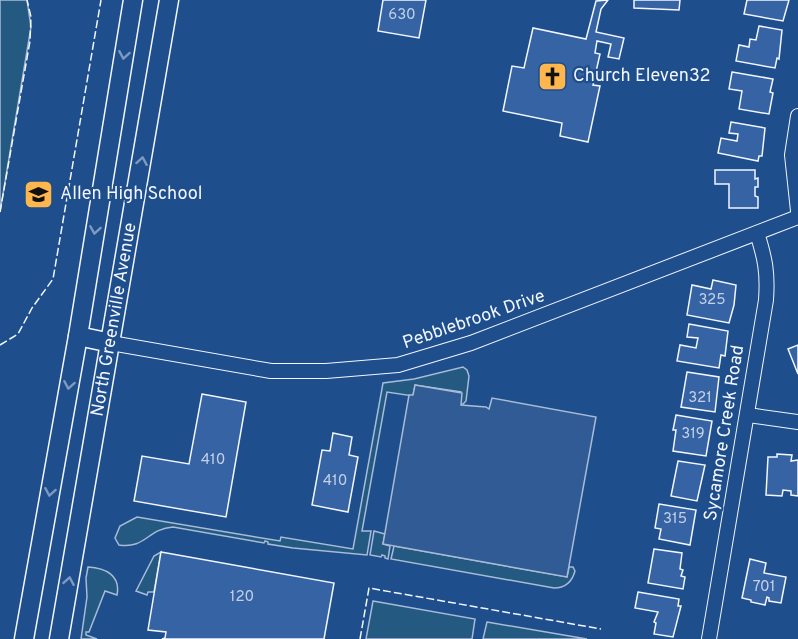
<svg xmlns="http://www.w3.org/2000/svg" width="798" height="639" viewBox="0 0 798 639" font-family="Overpass,sans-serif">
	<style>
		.green { fill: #245a82; stroke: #a8bbd7; stroke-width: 1.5 }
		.parking { fill: #305b95; stroke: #a8bbd7; stroke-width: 1.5 }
		.building { fill: #3563a3; stroke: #f2f6ff; stroke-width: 1.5 }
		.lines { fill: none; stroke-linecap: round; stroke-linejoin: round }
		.street-casing { stroke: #f2f6ff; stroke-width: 16 }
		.secondary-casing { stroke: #f2f6ff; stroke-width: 21 }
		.street { stroke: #1f4e8c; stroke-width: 14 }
		.secondary { stroke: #1f4e8c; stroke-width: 18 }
		.fence { stroke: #f2f6ff; stroke-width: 1.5; stroke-dasharray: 8 3; stroke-linecap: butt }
		.oneway { stroke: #7e9ac0 }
		.labels { text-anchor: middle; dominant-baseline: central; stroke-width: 4.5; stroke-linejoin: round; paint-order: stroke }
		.number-label { font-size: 15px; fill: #c3d1e8 }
		.poi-label { font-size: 18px; fill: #f2f6ff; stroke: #1f4e8c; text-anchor: start }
		.street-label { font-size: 18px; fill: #f2f6ff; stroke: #1f4e8c }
	</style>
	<rect width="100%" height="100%" fill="#1f4e8c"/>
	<g class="green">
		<path d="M0,0H27L31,27L0,212Z"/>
		<path d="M463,367L467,370L469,376L466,401L463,404H460L461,392L415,385L413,396L387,392L362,531H371L367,555L293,548L268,544V542L265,541L264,543L173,527C147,529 146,549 119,545L115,538L120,526L137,517L280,541L281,537L353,549L383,383L414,379Z"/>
		<path d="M374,531L385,534L383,544L390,546L388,559L385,558V556L382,555L381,557L370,555Z"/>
		<path d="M394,546L567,577L569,567H573L575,571C572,582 565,588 554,588L391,559Z"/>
		<path d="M161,552L154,592H148L147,595L136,591L154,556Z"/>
		<path d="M88,567C105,568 121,575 117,595L105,591L89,632H86V635L97,639H81L87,597L86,578Z"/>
		<path d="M373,601L475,619L472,639H366Z"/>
		<path d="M487,622L587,639H483Z"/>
	</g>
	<path class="parking" d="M415,385L462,393L461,405L486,407L489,409L492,398L596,417L567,577L383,544L409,395H413Z"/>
	<g class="building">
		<path d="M383,0H426L419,38L378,31Z"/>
		<path d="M608,0L601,9L596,32L624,38L619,59L608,57L611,44L597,41L595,53L600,54L593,85L600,86L588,142L560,136L562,123L503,111L512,66L524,68L533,28L586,39L596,1Z"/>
		<path d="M634,0H680L679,10L634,8Z"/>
		<path d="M747,0H789L783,21L744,14Z"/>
		<path d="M759,26L782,30L779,59L777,58L775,68L736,61L739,45L749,47L750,39L756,40Z"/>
		<path d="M732,72L773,79L770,92L773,93L769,114L739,109L742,91L729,89Z"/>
		<path d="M731,122L765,128L762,156H759L758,161L718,153L721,138L737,141L738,134L729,133Z"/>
		<path d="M715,170H755V179L758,178V187H755V196L758,197V208H729V184H715Z"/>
		<path d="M713,280L736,285L734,305L729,323L687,315L692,285L711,289Z"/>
		<path d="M689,324L728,331L725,356L721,355L719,368L677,361L680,345L696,348L698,338L687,337Z"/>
		<path d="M798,345V374L788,349Z"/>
		<path d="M687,372L719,377L715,412L681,407Z"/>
		<path d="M202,394L246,402L226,517L134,501L142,456L189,464Z"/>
		<path d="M676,415L712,421L706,456L673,451L676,430H673Z"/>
		<path d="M333,433L352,437L349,455L358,457L348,512L312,505L322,450L330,451Z"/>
		<path d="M777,454L792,455L791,461L798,460V496L791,495V491L783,490L782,496L766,495L768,457H777Z"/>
		<path d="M678,461L705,465L697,501L671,496Z"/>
		<path d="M659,504L696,510L690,545L659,539L661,529L655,528Z"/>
		<path d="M654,549L682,553L680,569L683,570L681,576L685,577L683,589L648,583Z"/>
		<path d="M161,552L334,583L324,639H162L165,638L166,632L148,630Z"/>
		<path d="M750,559L766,563L764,573L786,577L781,603L769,601V598L767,597L765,605L751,602V600L742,598Z"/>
		<path d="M638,592L679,599L678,606H681L673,637L654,634L656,623L654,622L658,612L635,608Z"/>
	</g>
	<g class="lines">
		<defs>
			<g id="street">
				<path d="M798,116L792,155L798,211"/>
				<path d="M111,343L271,371H326L398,365L471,343L798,217"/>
				<path d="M748,415L798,422"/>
				<path d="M709,639L766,300C768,273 765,258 757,233"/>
			</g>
			<g id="secondary">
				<path d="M78,336L111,343"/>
				<path d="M24,639L78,336L133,0"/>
				<path id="s1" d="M59,639L169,0"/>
			</g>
		</defs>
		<use href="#street" class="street-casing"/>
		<use href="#secondary" class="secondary-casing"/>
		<use href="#street" class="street"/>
		<use href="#secondary" class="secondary"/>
		<g class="fence">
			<path d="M0,212L30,41L31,17L27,0"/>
			<path d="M0,345L18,334L32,308L53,279L101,0"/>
			<path d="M360,639L369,588L601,629"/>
		</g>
	</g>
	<defs><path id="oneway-chevron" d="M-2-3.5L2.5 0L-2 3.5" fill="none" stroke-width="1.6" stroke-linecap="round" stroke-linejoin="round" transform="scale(1.5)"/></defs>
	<g class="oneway">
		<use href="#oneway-chevron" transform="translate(124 55) rotate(100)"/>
		<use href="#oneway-chevron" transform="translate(142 161) rotate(-80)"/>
		<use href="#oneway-chevron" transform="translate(95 230) rotate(99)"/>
		<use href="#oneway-chevron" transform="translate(69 385) rotate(100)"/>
		<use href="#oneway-chevron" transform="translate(50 492) rotate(100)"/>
		<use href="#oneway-chevron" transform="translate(69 581) rotate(-80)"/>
	</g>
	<defs>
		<symbol id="church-square" viewBox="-11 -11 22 22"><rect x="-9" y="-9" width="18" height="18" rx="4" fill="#ffb74d" stroke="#1f4e8c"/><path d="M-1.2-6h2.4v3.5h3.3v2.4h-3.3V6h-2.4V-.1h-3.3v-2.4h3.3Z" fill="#111"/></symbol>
		<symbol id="school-square" viewBox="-11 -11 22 22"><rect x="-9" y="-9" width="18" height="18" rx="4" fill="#ffb74d" stroke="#1f4e8c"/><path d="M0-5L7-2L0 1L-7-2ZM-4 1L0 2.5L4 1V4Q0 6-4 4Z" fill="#111"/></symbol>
	</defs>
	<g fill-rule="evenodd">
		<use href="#church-square" x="536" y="60" width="33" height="33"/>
		<use href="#school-square" x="22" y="178" width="33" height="33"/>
	</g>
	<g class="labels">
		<g class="number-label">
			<text x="402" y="15">630</text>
			<text x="712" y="300">325</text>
			<text x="700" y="398">321</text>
			<text x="693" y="434">319</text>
			<text x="213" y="460">410</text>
			<text x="335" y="481">410</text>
			<text x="675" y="519">315</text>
			<text x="764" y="587">701</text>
			<text x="242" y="597">120</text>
		</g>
		<g class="poi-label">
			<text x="573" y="76">Church Eleven32</text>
			<text x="60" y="194">Allen High School</text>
		</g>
		<g class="street-label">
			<text stroke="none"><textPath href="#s1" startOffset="324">North Greenville Avenue</textPath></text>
			<text transform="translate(474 320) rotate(-19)">Pebblebrook Drive</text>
			<text transform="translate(725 433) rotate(-81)">Sycamore Creek Road</text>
		</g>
	</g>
</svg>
